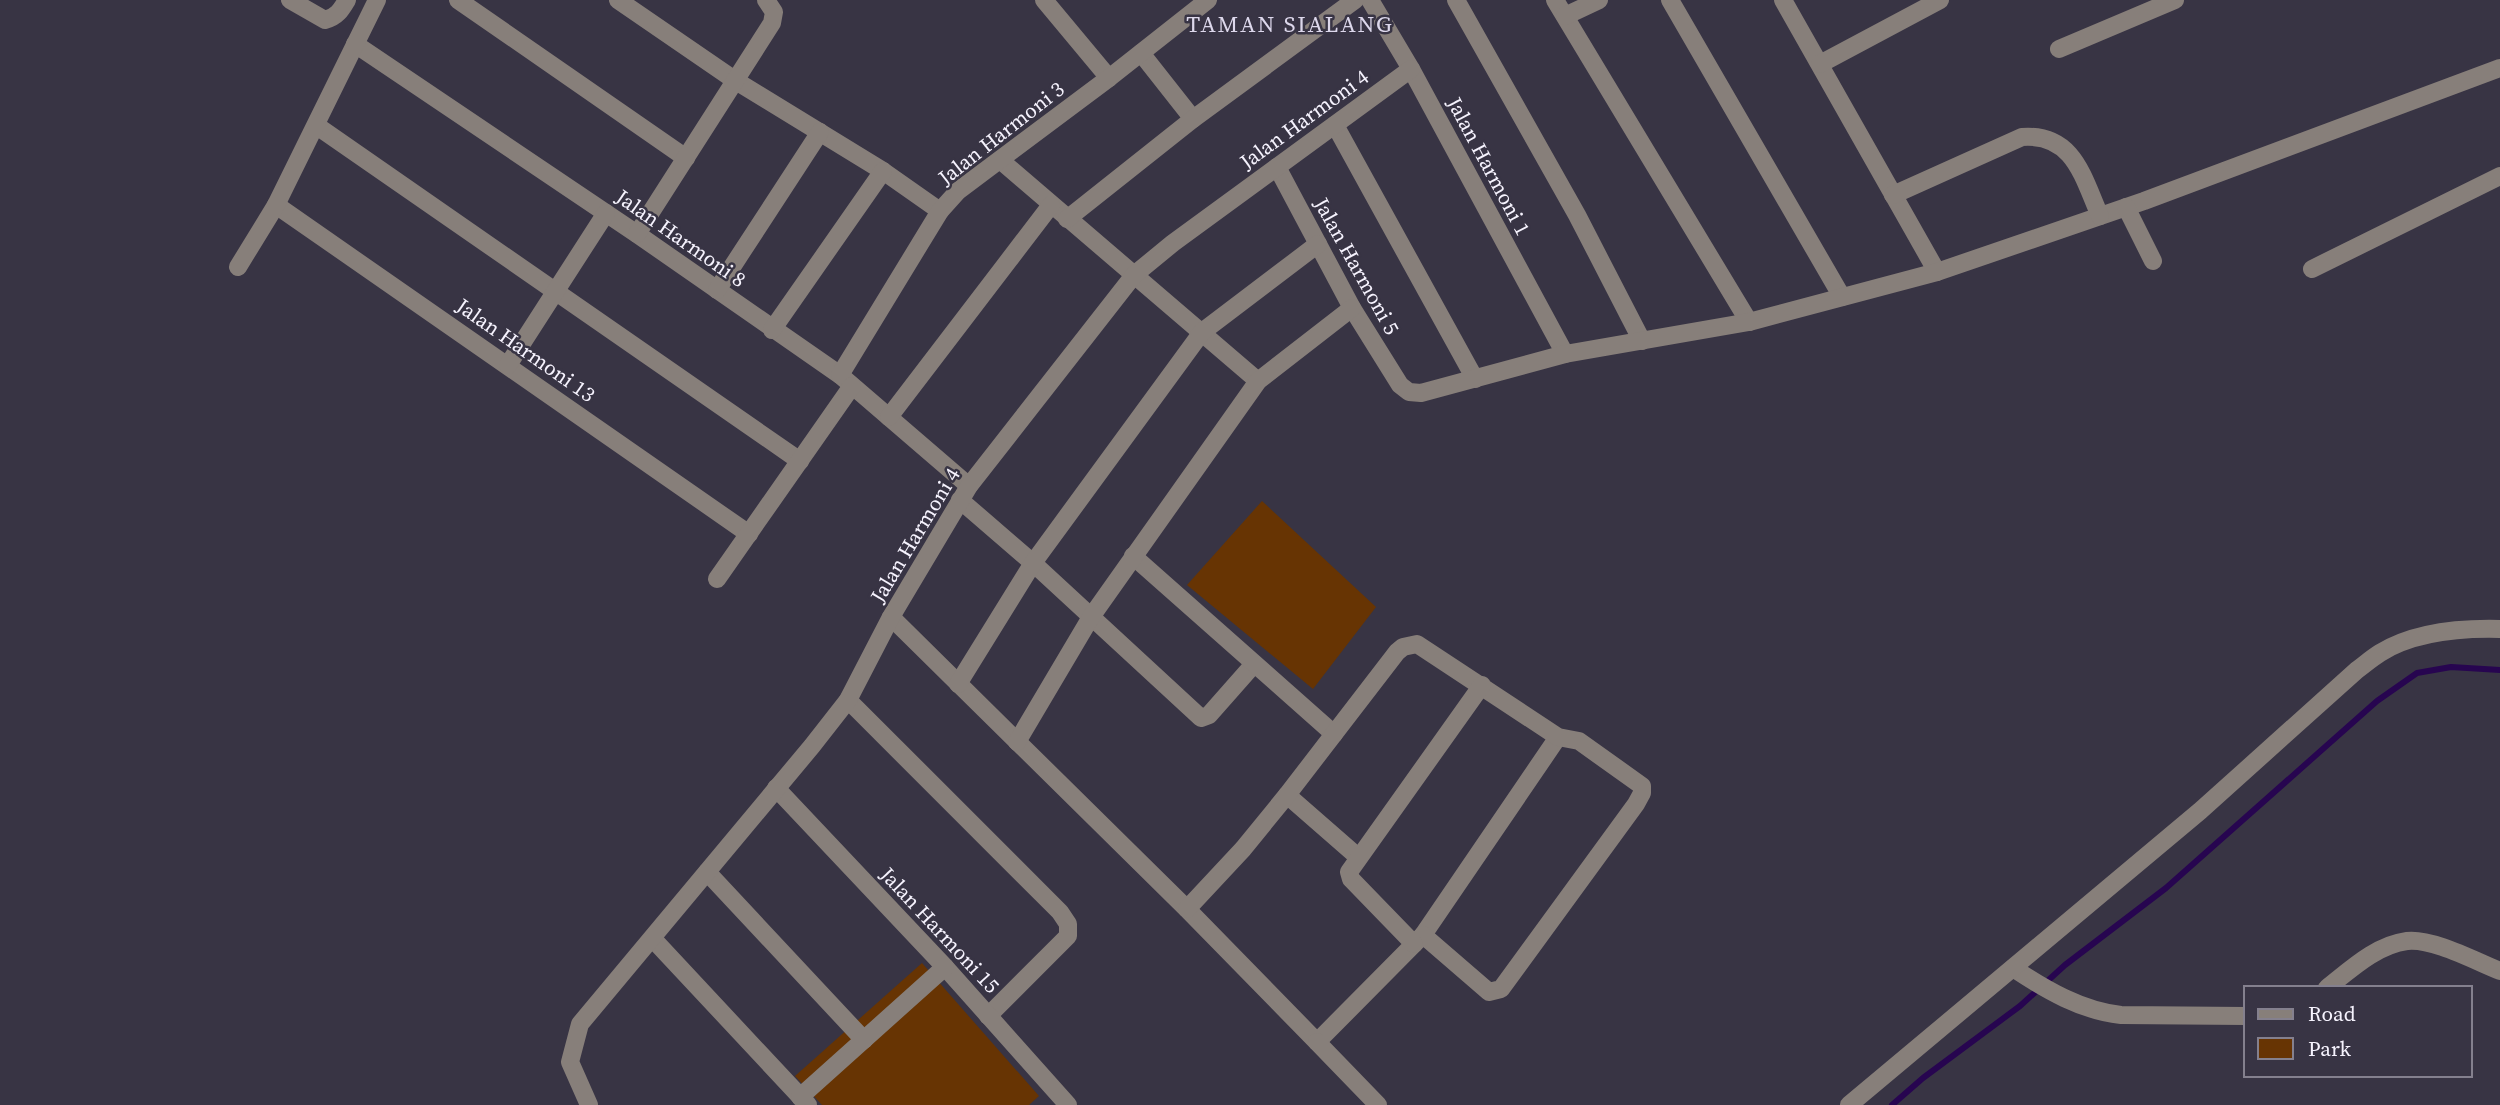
<svg xmlns="http://www.w3.org/2000/svg" width="2500" height="1105" viewBox="0 0 2500 1105" font-family="'Source Serif 4',serif">
	<style>
		.green { fill: #673403 }
		.lines { fill: none; stroke-linecap: round; stroke-linejoin: round }
		.stream { stroke: #270550; stroke-width: 6 }
		.minor { stroke: #877f7a; stroke-width: 18 }
		.labels { text-anchor: middle; dominant-baseline: central; stroke-width: 5; stroke-linejoin: round; paint-order: stroke }
		.street-label { font-size: 21px; fill: #f6f3fe; stroke: #383444 }
		.neighbourhood-label { font-size: 23px; letter-spacing: 2px; fill: #ddd8ec; stroke: #383444 }
	</style>
	<rect width="100%" height="100%" fill="#383444"/>
	<g class="green">
		<path d="M1262,501L1376,607L1313,689L1187,585Z"/>
		<path d="M922,963L1039,1096L1029,1105H822L795,1076Z"/>
	</g>
	<g class="lines">
		<path class="stream" d="M1892,1105L1923,1078L2020,1006L2065,965L2166,888L2377,701L2417,673L2451,667L2500,670"/>
		<g class="minor">
			<path d="M290,0L325,20C337,17 341,10 347,0"/>
			<path d="M458,0L686,158"/>
			<path d="M618,0L736,81L883,171L940,211"/>
			<path d="M1044,0L1109,78"/>
			<path d="M1370,0L1411,69L1565,354"/>
			<path d="M1456,0L1577,215L1642,341"/>
			<path d="M1555,0L1749,322"/>
			<path d="M1670,0L1842,297"/>
			<path d="M1783,0L1937,272"/>
			<path d="M1565,16L1599,0"/>
			<path d="M355,44L637,234L840,375L969,486"/>
			<path d="M2059,49L2175,0"/>
			<path d="M1141,53L1193,119"/>
			<path d="M1820,64L1940,0"/>
			<path d="M1335,125L1475,379"/>
			<path d="M317,126L800,461"/>
			<path d="M1000,160L1258,381"/>
			<path d="M1277,167L1352,308L1400,385L1409,392L1421,393L1565,354L1749,322L1937,272L2144,201L2500,68"/>
			<path d="M1893,195L2022,137C2074,133 2083,178 2100,216"/>
			<path d="M276,205L749,534"/>
			<path d="M2126,207L2153,261"/>
			<path d="M1067,219L1193,119L1355,0"/>
			<path d="M637,234L772,23L774,12L766,0"/>
			<path d="M238,267L276,205L377,0"/>
			<path d="M2312,269L2500,176"/>
			<path d="M717,290L820,132"/>
			<path d="M772,330L883,171"/>
			<path d="M508,365L606,213"/>
			<path d="M840,375L940,211L958,191L1109,78L1208,0"/>
			<path d="M889,417L1051,205"/>
			<path d="M960,500L1033,563L1201,718L1209,715L1254,664"/>
			<path d="M1133,556L1334,734"/>
			<path d="M717,579L852,386"/>
			<path d="M891,617L1187,909L1317,1042L1423,935L1558,737"/>
			<path d="M958,684L1033,563L1202,332L1318,244"/>
			<path d="M848,700L1060,912L1068,924V936L988,1016"/>
			<path d="M1017,742L1091,617L1258,381L1352,308"/>
			<path d="M776,788L945,967L1068,1105"/>
			<path d="M1287,795L1358,857"/>
			<path d="M707,872L864,1040"/>
			<path d="M1187,909L1243,849L1287,795L1397,652L1403,647L1417,644L1558,737L1579,741L1642,786V793L1636,804L1501,989L1489,992L1423,935"/>
			<path d="M653,939L808,1105"/>
			<path d="M1414,944L1351,879L1349,872L1482,685"/>
			<path d="M2013,968C2046,990 2082,1011 2121,1015L2246,1016"/>
			<path d="M2327,988C2350,970 2376,945 2407,941C2432,938 2475,961 2500,971"/>
			<path d="M1317,1042L1378,1105"/>
			<path d="M800,1097L945,967"/>
			<path d="M589,1105L570,1062L580,1024L812,746L848,700L891,617L969,486L1134,275L1173,243L1411,69"/>
			<path d="M1849,1105L2200,811L2357,670C2365,664 2372,658 2380,653C2414,632 2461,628 2500,629"/>
		</g>
	</g>
	<g class="labels">
		<g class="street-label">
			<text transform="translate(1304 119) rotate(-36)">Jalan Harmoni 4</text>
			<text transform="translate(1001 133) rotate(-38)">Jalan Harmoni 3</text>
			<text transform="translate(1489 166) rotate(62)">Jalan Harmoni 1</text>
			<text transform="translate(681 238) rotate(35)">Jalan Harmoni 8</text>
			<text transform="translate(1357 266) rotate(61)">Jalan Harmoni 5</text>
			<text transform="translate(526 350) rotate(35)">Jalan Harmoni 13</text>
			<text transform="translate(915 535) rotate(-59)">Jalan Harmoni 4</text>
			<text transform="translate(940 930) rotate(47)">Jalan Harmoni 15</text>
		</g>
		<g class="neighbourhood-label">
			<text x="1290" y="24">TAMAN SIALANG</text>
		</g>
	</g>
	<rect x="2244" y="986" width="228" height="91" fill="#383444" stroke="#84808e" stroke-width="2"/>
	<rect x="2258" y="1009" width="35" height="10" fill="#877f7a" stroke="#84808e" stroke-width="2"/>
	<text x="2308" y="1021" font-size="21" fill="#f6f3fe">Road</text>
	<rect x="2258" y="1038" width="35" height="21" fill="#673403" stroke="#84808e" stroke-width="2"/>
	<text x="2308" y="1056" font-size="21" fill="#f6f3fe">Park</text>
</svg>
